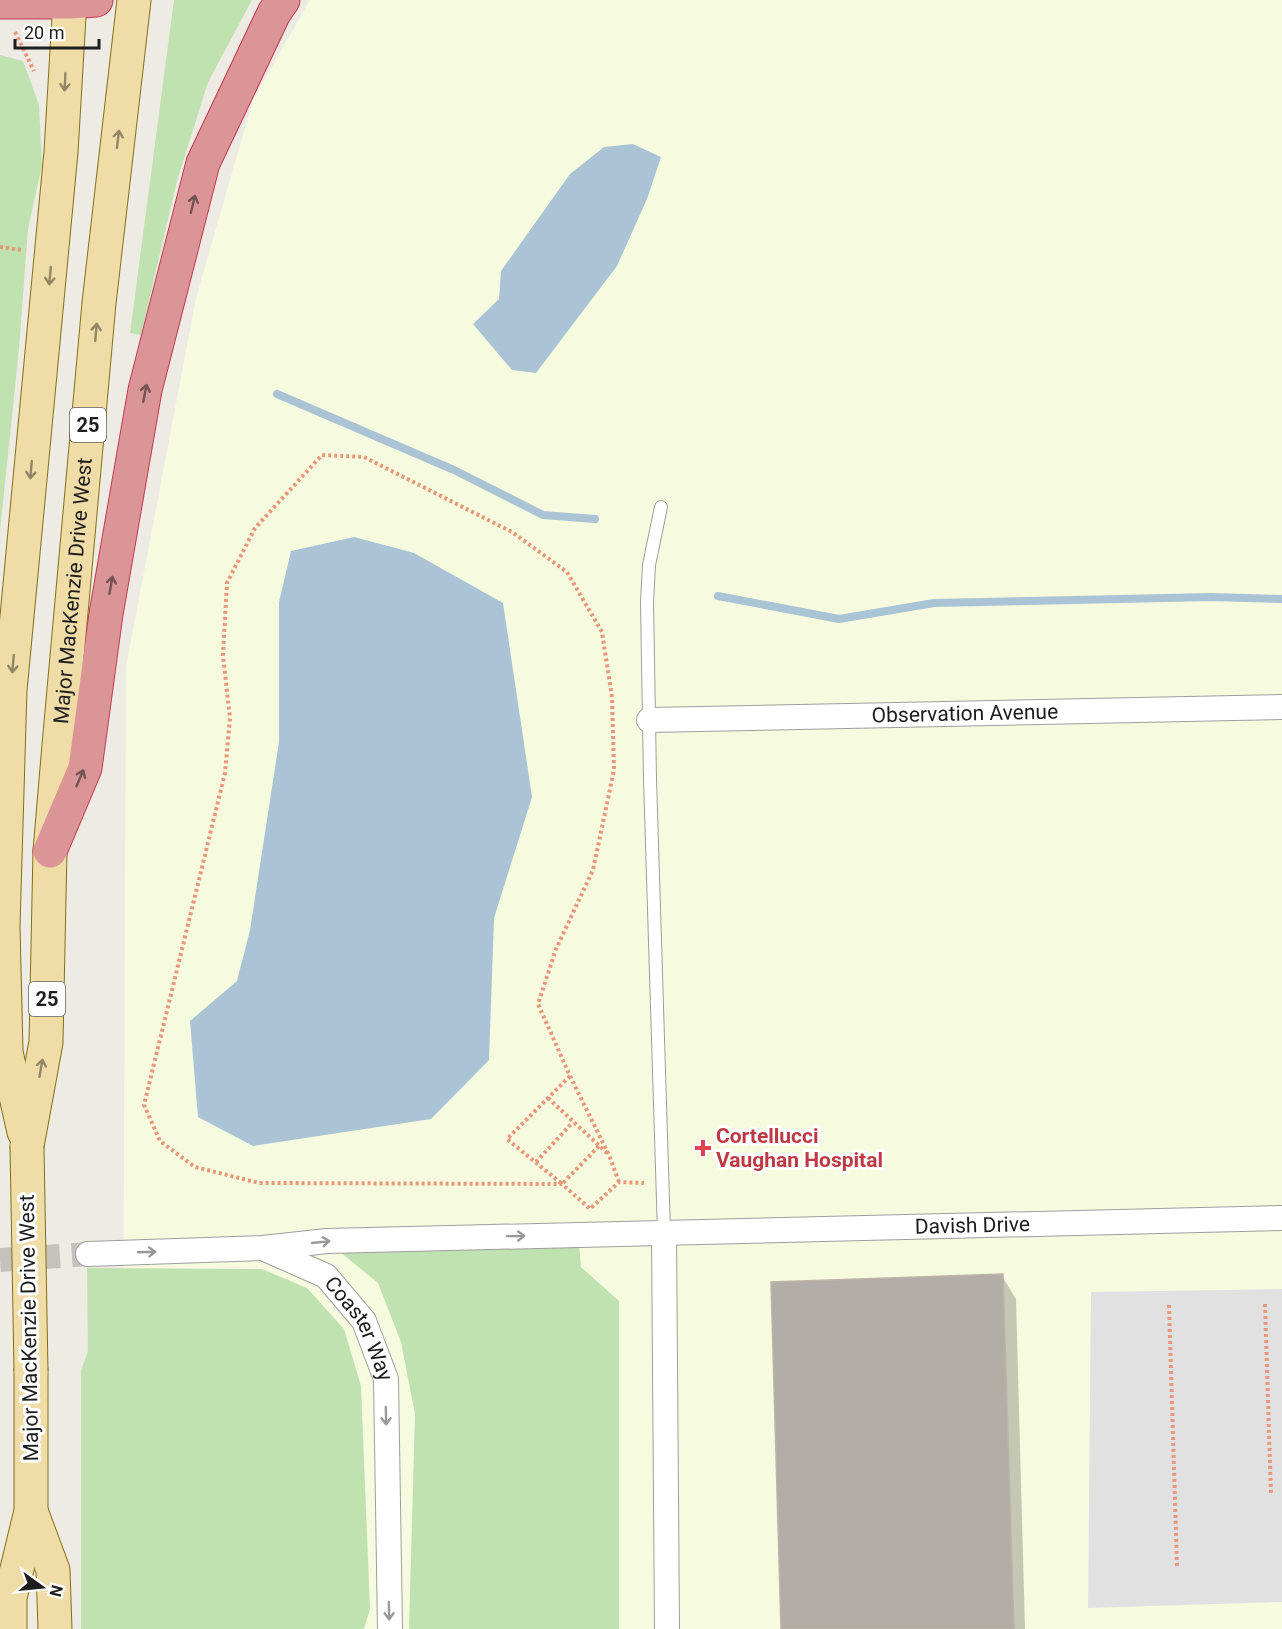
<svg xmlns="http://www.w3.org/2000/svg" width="1282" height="1629" viewBox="0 0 1282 1629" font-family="Roboto,sans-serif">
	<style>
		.education { fill: #f6fbdf }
		.grass { fill: #c0e1b0 }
		.parking { fill: #e1e1e1 }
		.water { fill: #aac4d5 }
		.shadow { fill: #0003 }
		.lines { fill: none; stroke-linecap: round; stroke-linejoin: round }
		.stream { stroke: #aac4d5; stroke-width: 8 }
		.building { fill: #b2ada7; stroke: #bdb4a8; stroke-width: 1.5 }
		.minor-tunnel { stroke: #c3c2bc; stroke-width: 24; stroke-dasharray: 24 12; stroke-linecap: butt }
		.service-casing { stroke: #9e9e9e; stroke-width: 14 }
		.minor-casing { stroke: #9e9e9e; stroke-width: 26 }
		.primary-casing { stroke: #837013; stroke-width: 35 }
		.motorway-casing { stroke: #c23a53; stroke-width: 35 }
		.path { stroke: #e8977a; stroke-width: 4; stroke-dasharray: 3 3; stroke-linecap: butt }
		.service { stroke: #fff; stroke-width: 12 }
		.minor { stroke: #fff; stroke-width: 24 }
		.primary { stroke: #f0dca6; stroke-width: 33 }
		.motorway { stroke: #db9597; stroke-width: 33 }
		.primary-bridge-casing { stroke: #837013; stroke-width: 35; stroke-linecap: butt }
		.primary-bridge { stroke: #f0dca6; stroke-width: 33 }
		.oneway { stroke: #918668 }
		.oneway2 { stroke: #725354 }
		.oneway3 { stroke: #999 }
		.health-dot { fill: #e0444e; stroke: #fff; stroke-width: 2 }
		.labels { text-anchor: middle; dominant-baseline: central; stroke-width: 6; stroke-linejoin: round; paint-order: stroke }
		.shield { fill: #fff; stroke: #616161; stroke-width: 1.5 }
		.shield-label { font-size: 20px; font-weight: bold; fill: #1d1d1d }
		.street-label { font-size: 21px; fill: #1d1d1d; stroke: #fff }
		.health-label { font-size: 21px; font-weight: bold; fill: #be3a42; stroke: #fff; text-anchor: start }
	</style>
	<rect width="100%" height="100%" fill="#edebe4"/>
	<path class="education" d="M310,0H1282V1629H122L126,667L196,298L253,100Z"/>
	<g class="grass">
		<path d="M174,0H252L208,82L177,181L141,335L130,333Z"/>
		<path d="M0,55L23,61L39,105L42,165L28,229L19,349L0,531Z"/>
		<path d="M579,1244L581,1267L619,1301V1629H409L415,1414L401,1342L378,1283L340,1252Z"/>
		<path d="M87,1268L262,1269L307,1288L344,1329L361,1386L370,1609L364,1629H81V1371L88,1351Z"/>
	</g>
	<path class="parking" d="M1282,1289V1602L1088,1608L1091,1292Z"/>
	<g class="water">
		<path d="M633,144L661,157L647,199L617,266L536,373L512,370L473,324L499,299L501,271L570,174L604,147Z"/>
		<path d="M354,537L414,553L503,603L532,797L494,918L489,1060L431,1119L253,1146L198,1117L190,1021L237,981L250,930L279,742V602L291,551Z"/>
	</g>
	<path class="shadow" d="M1002,1276L1016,1299L1025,1629H782Z"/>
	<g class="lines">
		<g class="stream">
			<path d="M277,394L454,470L543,515L595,519"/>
			<path d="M718,596L839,619L934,603L1211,597L1282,599"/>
		</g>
	</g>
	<path class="building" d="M1003,1274L1014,1629H781L771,1282Z"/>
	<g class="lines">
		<path class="minor-tunnel" d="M0,1260L88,1254"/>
		<defs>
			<path id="service" d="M661,507L649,565L647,602L650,779L664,1233"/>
			<g id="minor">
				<path id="s1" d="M649,720L1282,707"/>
				<path d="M664,1233L667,1629"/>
				<path id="s2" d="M265,1249L326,1276L364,1321L386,1379L390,1629"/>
				<path id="s3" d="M88,1254L263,1248L327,1241L1282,1218"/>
			</g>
			<g id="primary">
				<path d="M24,1132L6,1052L3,926L10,690L61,152L70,0"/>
				<path id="s4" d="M27,1146L46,1042L50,851L59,745L99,303L134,0"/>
				<path d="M31,1511L53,1570L55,1629"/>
				<path d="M10,1629V1598L31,1511V1371"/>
			</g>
			<g id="motorway">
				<path d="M0,2H70L96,0"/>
				<path d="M50,851L85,768L106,614L145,390L203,163L274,13L283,0"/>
			</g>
		</defs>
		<use href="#service" class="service-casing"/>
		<use href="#minor" class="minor-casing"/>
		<use href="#primary" class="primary-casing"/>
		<use href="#motorway" class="motorway-casing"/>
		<g class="path">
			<path d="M15,32L34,71"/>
			<path d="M0,247L21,250"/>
			<path d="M570,1076L507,1139L562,1184L599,1146"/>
			<path d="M548,1098L607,1153"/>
			<path d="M536,1162L573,1122"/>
			<path d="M619,1182L609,1155L570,1076L538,1004L556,949L593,870L614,770L612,697L602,632L567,572L512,532L364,457L322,455L255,528L227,583L223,655L230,718L225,773L144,1105L160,1141L195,1167L259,1183L562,1184L590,1209L619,1182L644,1183"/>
			<path d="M1265,1304L1271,1495"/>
			<path d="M1169,1305L1177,1566"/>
		</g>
		<use href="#service" class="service"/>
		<use href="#minor" class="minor"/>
		<use href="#primary" class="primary"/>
		<use href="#motorway" class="motorway"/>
		<defs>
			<path id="primary-bridge" d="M27,1146L31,1371"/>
		</defs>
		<use href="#primary-bridge" class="primary-bridge-casing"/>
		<use href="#primary-bridge" class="primary-bridge"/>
	</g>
	<defs><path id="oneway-shaft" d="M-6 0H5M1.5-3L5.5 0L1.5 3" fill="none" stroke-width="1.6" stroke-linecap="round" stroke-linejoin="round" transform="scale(1.5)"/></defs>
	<g class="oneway">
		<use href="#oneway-shaft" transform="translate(65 82) rotate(93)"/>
		<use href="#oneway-shaft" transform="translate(118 139) rotate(-83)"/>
		<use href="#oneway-shaft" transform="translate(50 276) rotate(95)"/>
		<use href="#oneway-shaft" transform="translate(96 332) rotate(-85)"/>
		<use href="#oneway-shaft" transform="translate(31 470) rotate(95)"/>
		<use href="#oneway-shaft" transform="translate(13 664) rotate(95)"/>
		<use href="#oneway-shaft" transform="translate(41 1068) rotate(-80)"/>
	</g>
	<g class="oneway2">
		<use href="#oneway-shaft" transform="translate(193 204) rotate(-76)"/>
		<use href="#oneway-shaft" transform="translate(145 393) rotate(-79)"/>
		<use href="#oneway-shaft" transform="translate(111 585) rotate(-80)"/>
		<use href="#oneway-shaft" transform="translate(80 778) rotate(-67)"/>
	</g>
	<g class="oneway3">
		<use href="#oneway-shaft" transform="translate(516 1236) rotate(-1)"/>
		<use href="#oneway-shaft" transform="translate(321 1242) rotate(-6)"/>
		<use href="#oneway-shaft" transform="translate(147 1252) rotate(-2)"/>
		<use href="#oneway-shaft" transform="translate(386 1416) rotate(89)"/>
		<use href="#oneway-shaft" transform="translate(389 1611) rotate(89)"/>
	</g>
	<path class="health-dot" d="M700 1139h6v6h6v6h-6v6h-6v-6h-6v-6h6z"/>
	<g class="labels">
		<g class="shield">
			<rect x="70" y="408" width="36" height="34" rx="4.5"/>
			<rect x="29" y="982" width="36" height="34" rx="4.5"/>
		</g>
		<g class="shield-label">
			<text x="88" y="425">25</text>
			<text x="47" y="999">25</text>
		</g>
		<g class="street-label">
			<text stroke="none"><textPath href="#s4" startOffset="558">Major MacKenzie Drive West</textPath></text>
			<text stroke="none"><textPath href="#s1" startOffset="316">Observation Avenue</textPath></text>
			<text stroke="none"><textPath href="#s3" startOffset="885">Davish Drive</textPath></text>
			<text transform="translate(29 1328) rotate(-91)">Major MacKenzie Drive West</text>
			<text stroke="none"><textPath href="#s2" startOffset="130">Coaster Way</textPath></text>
		</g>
		<g class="health-label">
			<text x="716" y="1136">Cortellucci<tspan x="716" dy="24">Vaughan Hospital</tspan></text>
		</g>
	</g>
	<g transform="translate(42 1587) rotate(105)" stroke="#ffffff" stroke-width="4.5" paint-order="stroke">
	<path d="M0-4.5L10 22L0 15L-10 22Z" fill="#1d1d1d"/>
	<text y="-9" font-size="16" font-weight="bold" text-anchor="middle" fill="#1d1d1d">N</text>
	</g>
	<path d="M15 39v9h84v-9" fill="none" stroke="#1d1d1d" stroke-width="3"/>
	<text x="24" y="39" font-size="18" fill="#1d1d1d" stroke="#ffffff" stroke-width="4.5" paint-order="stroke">20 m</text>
</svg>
